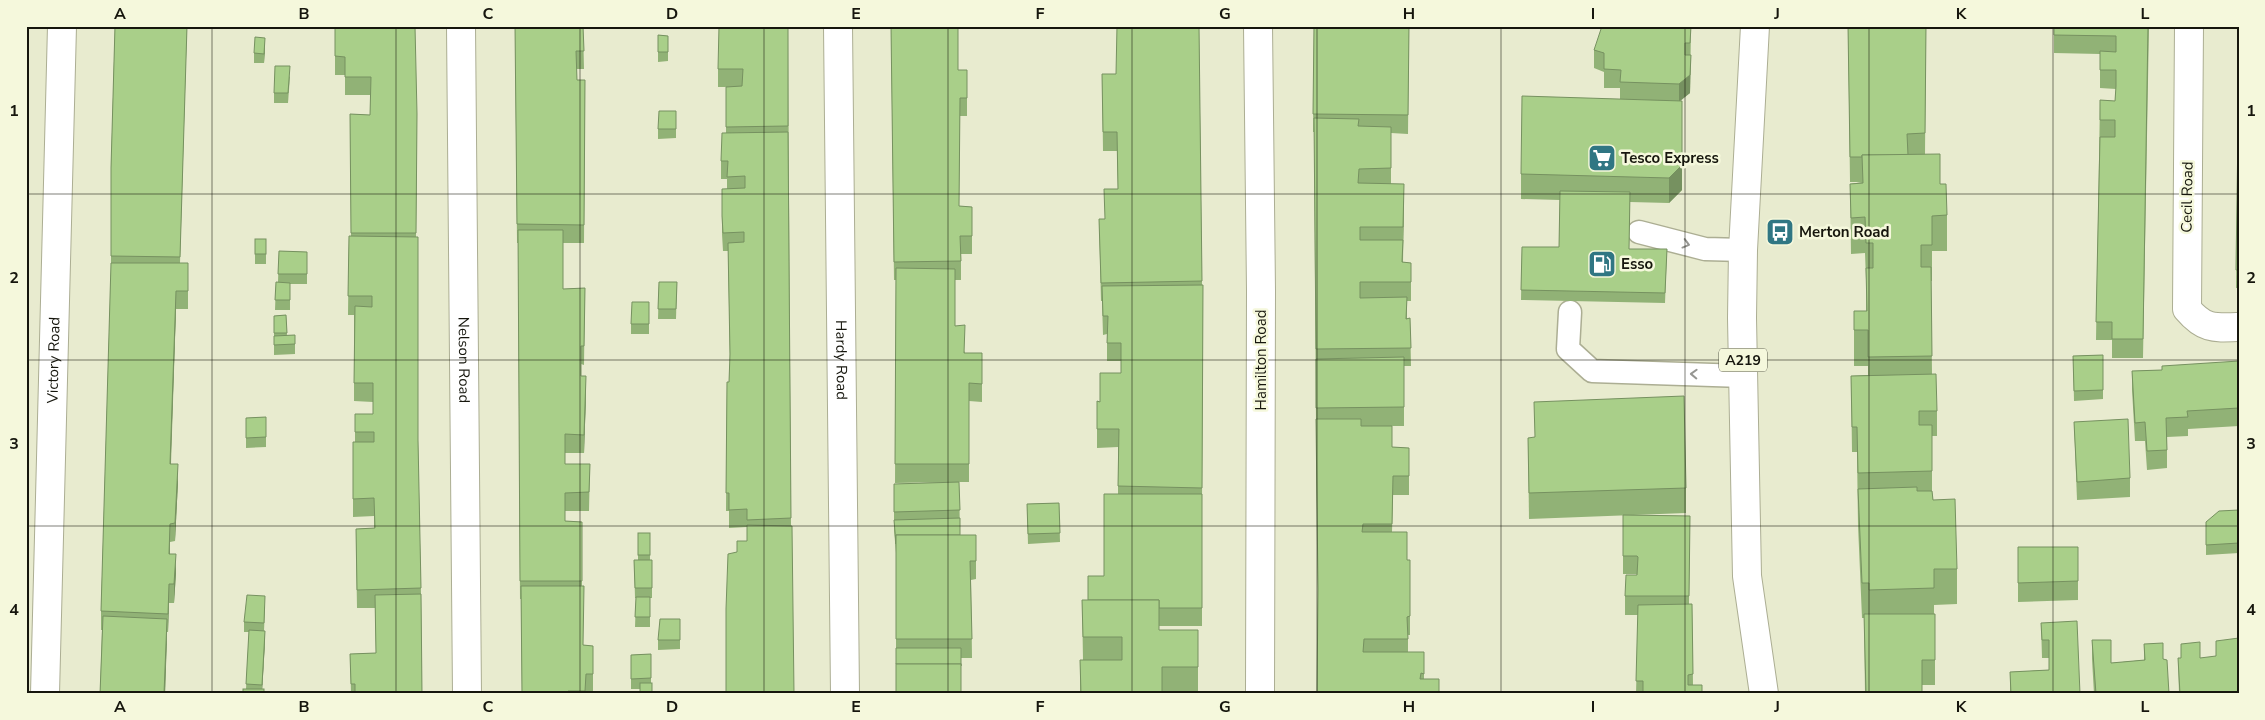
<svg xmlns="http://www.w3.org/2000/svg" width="2265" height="720" viewBox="0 0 2265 720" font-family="'Nunito Sans',sans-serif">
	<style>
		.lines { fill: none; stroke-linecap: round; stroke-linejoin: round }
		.lane-casing { stroke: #acae93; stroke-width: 25 }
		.street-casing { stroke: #acae93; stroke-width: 30 }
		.primary-casing { stroke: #acae93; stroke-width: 30 }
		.lane { stroke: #fff; stroke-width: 22 }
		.street { stroke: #fff; stroke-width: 28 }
		.primary { stroke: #fff; stroke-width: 28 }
		.wall { fill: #91b276 }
		.shaded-wall { fill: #769160 }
		.building { fill: #a9cf89; stroke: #769160 }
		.oneway { stroke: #969692 }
		.grid { fill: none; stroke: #16160d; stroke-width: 1; stroke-opacity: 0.55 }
		.labels { text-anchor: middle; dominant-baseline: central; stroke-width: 5; stroke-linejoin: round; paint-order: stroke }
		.shield { fill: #f5f8dc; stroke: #595a4b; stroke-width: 1 }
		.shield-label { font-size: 14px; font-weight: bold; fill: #16160d }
		.poi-label { font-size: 15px; font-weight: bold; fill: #16160d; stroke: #f5f8dc; text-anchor: start }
		.street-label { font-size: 15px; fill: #16160d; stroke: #f5f8dc }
		.neatline { fill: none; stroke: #16160d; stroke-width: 2 }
		.grid-label { font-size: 16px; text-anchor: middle; font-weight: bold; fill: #16160d }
	</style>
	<rect width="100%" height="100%" fill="#e8ebcf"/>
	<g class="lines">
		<defs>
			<g id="lane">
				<path d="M1639,232L1705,249L1743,250"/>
				<path d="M1570,312L1568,349L1592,371L1743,376"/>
			</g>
			<g id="street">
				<path id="s1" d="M461,26L467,694"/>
				<path id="s2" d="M838,26L845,694"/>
				<path d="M1258,26L1261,291L1260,694"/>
				<path d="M2189,26L2187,309C2204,329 2213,328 2239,327"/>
				<path id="s3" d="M45,694L62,26"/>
			</g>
			<path id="primary" d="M1755,26L1743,250L1742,318L1747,576L1764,694"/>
		</defs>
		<use href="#lane" class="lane-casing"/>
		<use href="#street" class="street-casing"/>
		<use href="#primary" class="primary-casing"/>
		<use href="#lane" class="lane"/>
		<use href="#street" class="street"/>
		<use href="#primary" class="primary"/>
	</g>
	<g class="wall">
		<path d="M115,26H187L180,263H188V309H176L171,464L178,482L175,541L170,542V554L176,573L174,603H169L168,632H167L165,694H100L102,630H101V611L111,269V168Z"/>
		<path d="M335,26L417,114L416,237L418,440L421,594L422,694H351L350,654L376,653L375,608H357L356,548V529L374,528V516L353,517V442H355V414H373V402L354,401V315H348L349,236L351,237L350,114L370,115L371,95H345V75H335Z"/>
		<path d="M515,26H583L584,69H576L577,80H585L584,243H563V289L585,288L584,365L581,364V376L586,395L584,453H565V464H590L589,511H565V521L582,522V586L583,645L593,646V693H586L585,694H522L521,599H520L518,243H517Z"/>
		<path d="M788,26L791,526L737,552L747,541V527L729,528V511H726L727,382H729L730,362L728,251H723L722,234V189H727V179H721V161L726,133V87H718V69Z"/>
		<path d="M891,26L958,70H967V116H960L959,206L972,207V254H961V280H955V326L965,353H982V402L969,401V482H959L960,535H976V579L971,580L972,658H961L896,694V553L894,530V484L945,482L895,483L896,280H894Z"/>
		<path d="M1199,26L1202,285H1203L1202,506V626H1159V630H1198V694H1080V660H1083L1082,600H1088L1104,576L1118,494V447L1097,448V401L1100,402L1121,373V361H1107V334L1103,335L1102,301H1101L1099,219H1105L1118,189L1117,151H1103L1102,74H1116Z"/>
		<path d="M1314,26H1409L1408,134L1391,133V184L1404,202L1403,262L1411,263V301H1407V319L1410,318L1411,366H1404V426H1361L1392,447L1409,448V495H1393L1392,532L1407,560H1410V635H1408V652H1424V679L1439,694H1317L1318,597L1316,426L1314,132H1313Z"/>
		<path d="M1691,26L1690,93L1680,100L1682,190L1669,203L1630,202L1629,249H1667L1665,303L1521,300L1522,247H1559L1560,200L1521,199V174L1620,99V88H1604V72L1594,68V50Z"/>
		<path d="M1848,26H1926L1925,154L1940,184L1947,215V251H1932V281H1931L1932,374L1937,411V436H1932V491L1933,500L1957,569V604L1934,605V614H1935V685H1922V694H1865L1864,618H1862L1858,525L1857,452H1852L1851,376L1868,375V366H1854V311H1866V279L1865,253L1851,254L1850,184L1862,182H1850Z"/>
		<path d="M2054,26H2149L2143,358H2112V340H2096L2100,100L2115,101L2116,89L2100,88V54L2054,53Z"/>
		<path d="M658,35L668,36V61L658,62Z"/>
		<path d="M265,48L264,63H254V53Z"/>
		<path d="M2239,58V288H2236Z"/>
		<path d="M290,76L288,103H274V93Z"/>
		<path d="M676,111V138L658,139V129Z"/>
		<rect x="255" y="239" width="11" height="25"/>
		<path d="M279,251L307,252V284H290V310H275L276,282H278Z"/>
		<path d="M659,282H677L676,319H658Z"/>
		<path d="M649,302V334H631V324Z"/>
		<path d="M286,315L287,336L295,335V354L274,355V316Z"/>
		<path d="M2103,355V399L2074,401L2073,356Z"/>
		<path d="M2239,361V426L2188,429V436L2167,437V468L2147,470L2145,441H2135L2132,390V371L2162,370Z"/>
		<path d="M266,417V447L246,448V418Z"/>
		<path d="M2074,422L2130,478V497L2077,500Z"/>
		<path d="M1528,438L1686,488V513L1529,519Z"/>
		<path d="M1059,503L1060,542L1028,544L1027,504Z"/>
		<path d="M2239,510V553L2206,555V522Z"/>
		<path d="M1623,515L1690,516L1689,604H1692L1693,685L1702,694H1636L1638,615H1625V596L1637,574H1623Z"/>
		<path d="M638,533H650V560L652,570V598H650V627H635L636,598H635L634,560H638Z"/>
		<path d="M2018,547H2078V600L2018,602Z"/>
		<path d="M265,606L264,631L265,641L262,689H246L249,632H244V622Z"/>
		<path d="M680,619V649L658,650V640Z"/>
		<path d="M2041,623L2080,694H2010V672L2049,670V658H2042Z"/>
		<path d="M2092,640L2111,663L2144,660V644L2163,659L2169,694H2094L2092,659Z"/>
		<path d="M2181,644L2200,658L2239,694H2179L2178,658H2181Z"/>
		<path d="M651,654V683L640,689H631V655Z"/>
	</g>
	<g class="shaded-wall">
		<path d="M265,38V48L264,63V54Z"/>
		<path d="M1691,55L1690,93L1679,102V84Z"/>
		<path d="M1682,126V190L1669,203V178Z"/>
		<path d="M1404,184V202L1403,245V227Z"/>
		<path d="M176,291V309L170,482V464Z"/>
		<path d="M586,376V395L584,453V435Z"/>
		<path d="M178,464V482L175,541V523Z"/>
		<path d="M170,524V542L169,572V554Z"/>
		<path d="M176,554V573L174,603V584Z"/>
		<path d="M169,584V603L168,632V614Z"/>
		<path d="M167,619V638L165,694H164Z"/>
		<path d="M265,631V641L262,694V685Z"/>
	</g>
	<g class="building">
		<path d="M115,26H187L180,257L111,256V168Z"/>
		<path d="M335,26H415L417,114L416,233H351L350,114L370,115L371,77H345V57L335,56Z"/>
		<path d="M515,26H583L584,51H576L577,80H585L584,225L517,224Z"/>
		<path d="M719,26H788V126L726,127V87L742,86L743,69H718Z"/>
		<path d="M891,26H958V70H967V98H960L959,206L972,207V236H960L961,261L894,262Z"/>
		<path d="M1117,26H1199L1202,281L1101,283L1099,219H1105L1104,189H1118L1117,132H1103L1102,74H1116Z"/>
		<path d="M1314,26H1409L1408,115L1313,114Z"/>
		<path d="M1602,26H1691L1690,43H1685V55H1691L1690,75L1679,84L1620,82L1621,70L1604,69V53L1594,50Z"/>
		<path d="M1848,26H1926L1925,133L1907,134L1908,155H1862V157H1850Z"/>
		<path d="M2054,26H2148L2143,339H2112V322H2096L2100,137H2115V120H2100V100L2115,101L2116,86V70H2100V51L2116,52V36L2054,35Z"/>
		<path d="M658,35L668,36V52H658Z"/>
		<path d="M255,37L265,38L264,54L254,53Z"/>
		<path d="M2239,58V270H2236Z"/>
		<path d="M275,66H290L288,93H274Z"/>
		<path d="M1522,96L1682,101V165L1669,178L1521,174Z"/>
		<path d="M659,111H676V129H658Z"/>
		<path d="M1314,118L1359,119L1358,126L1391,127V168L1359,169L1358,183L1404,184L1403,227H1360V240H1403L1402,262L1411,263V282H1360V298L1407,297L1406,319L1410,318L1411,348L1316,349Z"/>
		<path d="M788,132L791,518L747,520V509L729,510V493H726L727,382H729L730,354L728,243L744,242V232L723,233L722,216V189L745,188V176L727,177L728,161H721L722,133Z"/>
		<path d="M1940,154V184H1946L1947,215L1932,216V245H1921V267H1931L1932,356L1868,357V330H1854V311H1867L1866,268H1873V243H1866L1865,217L1851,218L1850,184L1863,183L1862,155Z"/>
		<path d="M1560,191L1630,192L1629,249H1667L1665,293L1521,290L1522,247H1559Z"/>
		<path d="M518,230H563V289L585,288L584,346H581V376H586L584,435L565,434V464H590L589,492L565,493V521L582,522V581H520Z"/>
		<path d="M349,236L418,237V440L421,588L357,590L356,529L375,528L374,498L353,499V442H374V432H355V414H373V383H354L355,306L372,307V296H348Z"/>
		<rect x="255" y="239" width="11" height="15"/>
		<path d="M279,251L307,252V274H278Z"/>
		<path d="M111,263H188V291H176L170,464H178L175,523L170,524L169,554H176L174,584H169L168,614L101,611Z"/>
		<path d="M896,268L955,269V326L965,325L964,353H982V384L969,383V464H895Z"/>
		<path d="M276,282L290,283V300H275Z"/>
		<path d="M659,282H677L676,309H658Z"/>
		<path d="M1203,285L1202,488L1118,486L1119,429H1097V401L1100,402V373H1121V343H1107L1108,316H1103L1102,286Z"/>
		<path d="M632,302H649V324H631Z"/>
		<path d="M286,315L287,333H274V316Z"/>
		<path d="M295,335V344L274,345V336Z"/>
		<path d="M2103,355V390L2074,391L2073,356Z"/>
		<path d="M1404,357V407L1316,408V359Z"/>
		<path d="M2239,361V408L2187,411L2188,417L2166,418L2167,450L2147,451L2145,422L2135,423L2132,371L2162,370V366Z"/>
		<path d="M1936,374L1937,411H1919V425H1932V471L1858,473L1857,427H1852L1851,376Z"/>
		<path d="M1684,396L1686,488L1529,493L1528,438L1535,437L1534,402Z"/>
		<path d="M266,417V437L246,438V418Z"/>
		<path d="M1316,419H1361V426H1392V447L1409,448V476H1393L1392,524H1363L1362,532H1407V560H1410V616L1407,617L1408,639H1364L1363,652H1424V674L1421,673L1420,679H1439V694H1317L1318,589Z"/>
		<path d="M2128,419L2130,478L2077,482L2074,422Z"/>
		<path d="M959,482L960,510L894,512V484Z"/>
		<path d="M1917,487V491H1932L1933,500L1955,499L1957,569H1934V588L1869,590V583H1862L1858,489Z"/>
		<path d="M1104,494H1202V608H1159V600H1088V576H1104Z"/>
		<path d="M1059,503L1060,533L1028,534L1027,504Z"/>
		<path d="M2239,510V543L2206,545V522L2219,511Z"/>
		<path d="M1623,515L1690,516L1689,596H1625L1626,575H1637L1638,557L1637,556H1623Z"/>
		<path d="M960,518V535H896V544L894,520Z"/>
		<path d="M747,525L792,526L794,694H726V609L728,554L737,552V541H747Z"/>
		<rect x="638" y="533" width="12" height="22"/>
		<path d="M896,535H976V561H970L972,639H896Z"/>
		<path d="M2018,547H2078V581L2018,583Z"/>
		<path d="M634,560H652V588H635Z"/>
		<path d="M521,586H584L583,645L593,646V674H586L585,691H568V694H522Z"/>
		<path d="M421,594L422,694H355V684H351L350,654L376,653L375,595Z"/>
		<path d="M247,595L265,596L264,623L244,622Z"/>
		<path d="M636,597H650V617H635Z"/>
		<path d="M1082,600H1159V630H1198V667H1162V694H1081L1080,660H1122V637H1083Z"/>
		<path d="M1692,604L1693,674L1688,675V685H1702V694H1643V681H1636L1638,605Z"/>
		<path d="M1864,614H1935V660H1922V694H1866Z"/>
		<path d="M103,616L167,619L164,694H100Z"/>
		<path d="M660,619H680V640H658Z"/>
		<path d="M2077,621L2080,694H2011L2010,672L2049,670V640H2042L2041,623Z"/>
		<path d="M249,630L265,631L262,685L246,684Z"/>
		<path d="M2239,638V694H2180L2178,658H2181V644L2200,642V658L2216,656V641Z"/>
		<path d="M2092,640H2111V663L2145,660L2144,644L2163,643V659L2167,660L2169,694H2096Z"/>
		<path d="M896,648H961V666V664H896Z"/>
		<path d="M651,654V678L631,679V655Z"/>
		<rect x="896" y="664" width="65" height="30"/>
		<rect x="640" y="683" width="12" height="11"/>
		<rect x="243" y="689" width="21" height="5"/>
	</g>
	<defs><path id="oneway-chevron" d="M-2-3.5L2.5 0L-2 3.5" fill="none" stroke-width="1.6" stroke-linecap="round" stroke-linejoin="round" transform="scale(1.25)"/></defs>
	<g class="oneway">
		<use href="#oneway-chevron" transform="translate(1686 244) rotate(15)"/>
		<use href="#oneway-chevron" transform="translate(1694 374) rotate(-178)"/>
	</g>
	<path class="grid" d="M212,26V694M396,26V694M580,26V694M764,26V694M948,26V694M1132,26V694M1317,26V694M1501,26V694M1685,26V694M1869,26V694M2053,26V694M26,194H2239M26,360H2239M26,526H2239"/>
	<defs>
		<symbol id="supermarket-square" viewBox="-11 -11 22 22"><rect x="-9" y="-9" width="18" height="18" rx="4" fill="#307683" stroke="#f5f8dc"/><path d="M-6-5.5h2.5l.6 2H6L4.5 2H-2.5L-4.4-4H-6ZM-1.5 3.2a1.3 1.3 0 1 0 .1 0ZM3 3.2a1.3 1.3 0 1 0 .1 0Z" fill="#fff"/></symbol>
		<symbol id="bus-square" viewBox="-11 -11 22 22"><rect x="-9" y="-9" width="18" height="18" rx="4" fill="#307683" stroke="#f5f8dc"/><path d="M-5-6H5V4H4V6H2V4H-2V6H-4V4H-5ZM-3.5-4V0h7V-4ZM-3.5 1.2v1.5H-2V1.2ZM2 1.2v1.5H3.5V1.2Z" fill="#fff"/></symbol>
		<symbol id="fuel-square" viewBox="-11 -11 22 22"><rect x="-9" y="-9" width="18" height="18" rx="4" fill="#307683" stroke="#f5f8dc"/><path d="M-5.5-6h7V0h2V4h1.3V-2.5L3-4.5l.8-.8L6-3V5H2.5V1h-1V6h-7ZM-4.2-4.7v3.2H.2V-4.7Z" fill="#fff"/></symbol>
	</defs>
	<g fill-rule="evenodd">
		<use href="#supermarket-square" x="1586" y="142" width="32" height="32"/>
		<use href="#bus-square" x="1764" y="216" width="32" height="32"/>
		<use href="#fuel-square" x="1586" y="248" width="32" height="32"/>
	</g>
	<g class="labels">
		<rect class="shield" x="1719" y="348.5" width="48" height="23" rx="4"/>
		<g class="shield-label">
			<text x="1743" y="360">A219</text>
		</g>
		<g class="poi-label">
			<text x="1621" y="158">Tesco Express</text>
			<text x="1799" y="232">Merton Road</text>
			<text x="1621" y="264">Esso</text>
		</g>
		<g class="street-label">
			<text transform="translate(2187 197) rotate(-89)">Cecil Road</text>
			<text stroke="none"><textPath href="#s3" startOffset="334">Victory Road</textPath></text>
			<text stroke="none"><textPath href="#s1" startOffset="334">Nelson Road</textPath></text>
			<text stroke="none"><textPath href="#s2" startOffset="334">Hardy Road</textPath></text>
			<text transform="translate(1261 360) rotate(-90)">Hamilton Road</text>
		</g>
	</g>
	<rect width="2265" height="720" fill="none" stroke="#f5f8dc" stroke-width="55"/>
	<rect x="28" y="28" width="2210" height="664" class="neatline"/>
	<g class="grid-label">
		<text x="120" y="19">A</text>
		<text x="304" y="19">B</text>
		<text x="488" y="19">C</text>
		<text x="672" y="19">D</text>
		<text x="856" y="19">E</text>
		<text x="1040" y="19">F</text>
		<text x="1225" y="19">G</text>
		<text x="1409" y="19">H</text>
		<text x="1593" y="19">I</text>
		<text x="1777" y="19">J</text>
		<text x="1961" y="19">K</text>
		<text x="2145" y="19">L</text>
		<text x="14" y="116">1</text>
		<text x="2251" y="116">1</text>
		<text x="14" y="283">2</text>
		<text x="2251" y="283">2</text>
		<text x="14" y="449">3</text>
		<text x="2251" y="449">3</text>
		<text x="14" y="615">4</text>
		<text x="2251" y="615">4</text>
		<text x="120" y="712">A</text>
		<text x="304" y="712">B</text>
		<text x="488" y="712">C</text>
		<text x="672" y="712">D</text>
		<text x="856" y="712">E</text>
		<text x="1040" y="712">F</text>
		<text x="1225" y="712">G</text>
		<text x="1409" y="712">H</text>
		<text x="1593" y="712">I</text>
		<text x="1777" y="712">J</text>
		<text x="1961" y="712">K</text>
		<text x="2145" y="712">L</text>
	</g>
</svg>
